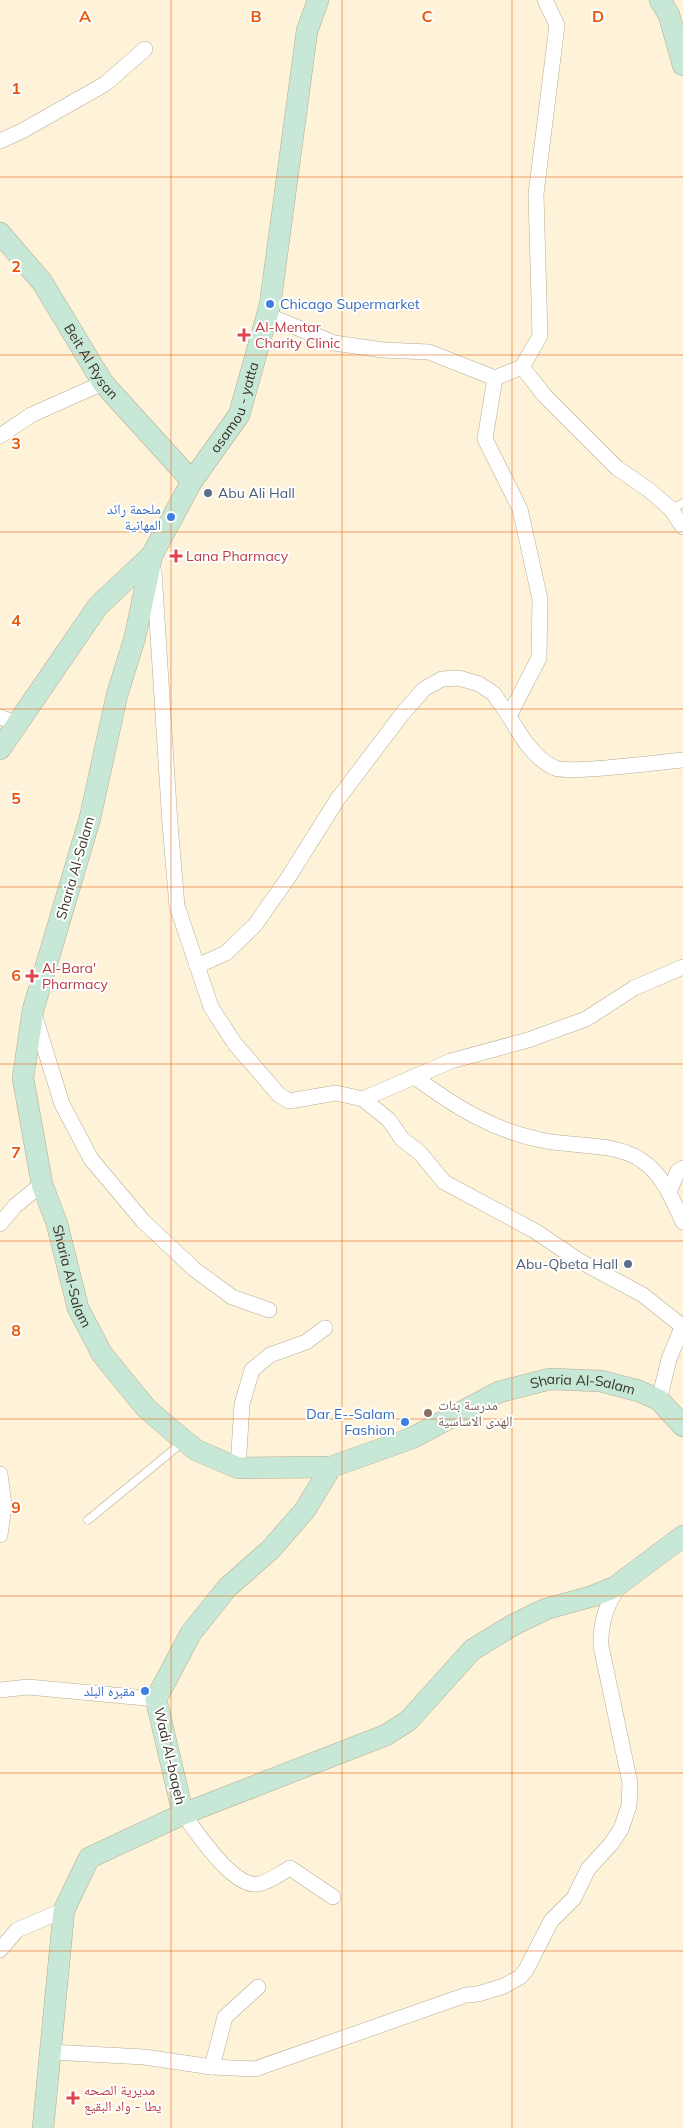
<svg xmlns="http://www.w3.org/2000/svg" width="683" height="2128" viewBox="0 0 683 2128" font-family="Mulish,'Noto Naskh Arabic',sans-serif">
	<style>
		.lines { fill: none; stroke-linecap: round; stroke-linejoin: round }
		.lane-casing { stroke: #b6ac94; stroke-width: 9 }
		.street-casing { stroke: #b6ac94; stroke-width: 16 }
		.secondary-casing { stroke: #b6ac94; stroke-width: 22 }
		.lane { stroke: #fff; stroke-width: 8 }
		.street { stroke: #fff; stroke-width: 15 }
		.secondary { stroke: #c7e8d6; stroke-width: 21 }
		.grid { fill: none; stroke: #e8590c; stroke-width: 1; stroke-opacity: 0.55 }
		.shop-dot { fill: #3f7fe0; stroke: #fff; stroke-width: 2 }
		.health-dot { fill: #e0444e; stroke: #fff; stroke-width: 2 }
		.service-dot { fill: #5c6f8a; stroke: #fff; stroke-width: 2 }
		.education-dot { fill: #8d6e63; stroke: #fff; stroke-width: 2 }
		.labels { text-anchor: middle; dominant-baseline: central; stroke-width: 4; stroke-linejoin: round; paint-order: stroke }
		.shop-label { font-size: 14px; fill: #366cbe; stroke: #fff; text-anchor: end }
		.health-label { font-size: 14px; fill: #be3a42; stroke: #fff; text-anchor: start }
		.street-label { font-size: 14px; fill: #373329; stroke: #fff }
		.service-label { font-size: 14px; fill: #4e5e75; stroke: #fff; text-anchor: start }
		.education-label { font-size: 14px; fill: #785e54; stroke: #fff; text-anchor: start }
		.grid-label { font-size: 16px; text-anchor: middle; font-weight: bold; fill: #e8590c; stroke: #fff; stroke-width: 4; stroke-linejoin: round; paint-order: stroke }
	</style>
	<rect width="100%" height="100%" fill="#fef3d9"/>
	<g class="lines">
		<defs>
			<g id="lane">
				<path d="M671,509L683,503"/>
				<path d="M88,1520L183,1442"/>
			</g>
			<g id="street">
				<path d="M0,141L22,131L105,84L145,49"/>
				<path d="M267,315L334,343L383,350L429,352L495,378L522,367L540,336L536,194L557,25L545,0"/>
				<path d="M522,367L545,396L617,468L649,490L671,509L683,527"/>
				<path d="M495,378L485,439L520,509L540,599L539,658L509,716C520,735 534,759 555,768C570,774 661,762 683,760"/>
				<path d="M0,436L31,415L103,383"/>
				<path d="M154,572L170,824L177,906L211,1007L235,1044L279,1095L289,1101L336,1093L363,1099L389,1120L402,1139L420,1153L444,1182L535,1231L578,1260L643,1295L682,1326"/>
				<path d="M0,717L17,724"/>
				<path d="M197,966L226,953L255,925L288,878L337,800L403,713L424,689L442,679L459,678L479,684L493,693L509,716"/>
				<path d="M34,1014L62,1104L91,1159L143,1221L194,1269L232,1297L269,1310"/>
				<path d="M416,1078C456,1107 492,1130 541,1140C572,1147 615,1142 641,1160C663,1174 672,1199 683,1222"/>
				<path d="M363,1099L451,1061L528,1040L586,1019L634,988L683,967"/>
				<path d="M669,1192L678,1171L683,1168"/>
				<path d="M0,1224L15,1206L42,1184"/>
				<path d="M659,1400L669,1359L683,1325"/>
				<path d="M238,1468L242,1404L252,1370L270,1355L306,1342L325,1328"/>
				<path d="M0,1474L4,1505L0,1535"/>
				<path d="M0,1690L28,1687L156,1699"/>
				<path d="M183,1814C197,1832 233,1889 259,1884C269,1882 281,1873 290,1868L333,1897"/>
				<path d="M0,1950L17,1930L64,1910"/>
				<path d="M50,2052L144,2057L212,2067L255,2069L466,1995L478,1994L504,1986L520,1977L526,1970L551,1921L574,1898L588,1869L611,1844L621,1829L629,1806L630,1783L601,1646C600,1623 606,1604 620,1585"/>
				<path d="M212,2067L225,2017L258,1987"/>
			</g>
			<g id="secondary">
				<path d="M660,0L669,15L683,65"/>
				<path id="s1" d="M0,233L42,282L103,383L192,481"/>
				<path id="s2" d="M152,555L135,637L117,695L90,818L33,1010L23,1078L42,1184L57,1224L78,1308L102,1354L146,1408L175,1433L196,1450L238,1468L331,1467L412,1438L499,1392L550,1379L601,1381L639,1391L659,1400L683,1426"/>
				<path id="s3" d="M0,749L98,606L152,555L192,481L239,415L270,305L307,31L318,0"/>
				<path d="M183,1814L386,1735L408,1721L472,1650L513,1625L546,1609L593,1596L615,1587L683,1536"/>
				<path d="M43,2128L64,1910L89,1858L183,1814L156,1699L191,1633L227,1588L271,1549L305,1510L331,1467"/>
			</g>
		</defs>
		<use href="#lane" class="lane-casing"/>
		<use href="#street" class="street-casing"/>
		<use href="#secondary" class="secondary-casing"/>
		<use href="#lane" class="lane"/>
		<use href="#street" class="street"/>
		<use href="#secondary" class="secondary"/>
	</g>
	<path class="grid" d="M171,0V2128M342,0V2128M512,0V2128M0,177H683M0,355H683M0,532H683M0,709H683M0,887H683M0,1064H683M0,1241H683M0,1419H683M0,1596H683M0,1773H683M0,1951H683"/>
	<g class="shop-dot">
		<circle cx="270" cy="304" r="5"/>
		<circle cx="171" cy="517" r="5"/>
		<circle cx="405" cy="1422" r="5"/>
		<circle cx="145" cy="1691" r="5"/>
	</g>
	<g class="health-dot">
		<path d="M241.5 327.5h5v5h5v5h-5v5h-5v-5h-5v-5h5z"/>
		<path d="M173.5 548.5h5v5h5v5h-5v5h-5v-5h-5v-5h5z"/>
		<path d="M29.5 968.5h5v5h5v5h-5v5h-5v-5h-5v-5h5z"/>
		<path d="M70.5 2090.5h5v5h5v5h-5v5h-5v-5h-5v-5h5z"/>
	</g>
	<g class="service-dot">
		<circle cx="208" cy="493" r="5"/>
		<circle cx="628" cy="1264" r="5"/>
	</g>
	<circle class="education-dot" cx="428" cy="1413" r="5"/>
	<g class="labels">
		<g class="shop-label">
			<text x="280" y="304" text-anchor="start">Chicago Supermarket</text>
			<text x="161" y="509">ملحمة رائد<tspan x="161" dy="16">المهانية</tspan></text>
			<text x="395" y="1414">Dar E--Salam<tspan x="395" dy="16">Fashion</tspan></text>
			<text x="135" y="1691">مقبره البلد</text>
		</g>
		<g class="health-label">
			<text x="255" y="327">Al-Mentar<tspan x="255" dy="16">Charity Clinic</tspan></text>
			<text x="186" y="556">Lana Pharmacy</text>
			<text x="42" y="968">Al-Bara'<tspan x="42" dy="16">Pharmacy</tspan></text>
			<text x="84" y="2090">مديرية الصحه<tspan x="84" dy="16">يطا - واد البقيع</tspan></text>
		</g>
		<g class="street-label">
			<text stroke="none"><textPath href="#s1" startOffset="158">Beit Al Rysan</textPath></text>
			<text stroke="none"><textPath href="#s3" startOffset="418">asamou - yatta</textPath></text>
			<text transform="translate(75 868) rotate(-74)">Sharia Al-Salam</text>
			<text stroke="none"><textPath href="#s2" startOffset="744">Sharia Al-Salam</textPath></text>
			<text stroke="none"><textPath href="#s2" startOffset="1372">Sharia Al-Salam</textPath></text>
			<text transform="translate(170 1756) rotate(77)">Wadi Al-baqeh</text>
		</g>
		<g class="service-label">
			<text x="218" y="493">Abu Ali Hall</text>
			<text x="618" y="1264" text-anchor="end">Abu-Qbeta Hall</text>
		</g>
		<g class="education-label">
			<text x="438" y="1405">مدرسة بنات<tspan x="438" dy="16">الهدى الاساسية</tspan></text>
		</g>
	</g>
	<g class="grid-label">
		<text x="85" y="22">A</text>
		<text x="256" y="22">B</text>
		<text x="427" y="22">C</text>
		<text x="598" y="22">D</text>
		<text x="16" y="94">1</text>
		<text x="16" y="272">2</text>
		<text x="16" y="449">3</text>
		<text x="16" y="626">4</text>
		<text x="16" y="804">5</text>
		<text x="16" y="981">6</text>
		<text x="16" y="1158">7</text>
		<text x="16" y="1336">8</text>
		<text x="16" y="1513">9</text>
	</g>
</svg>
